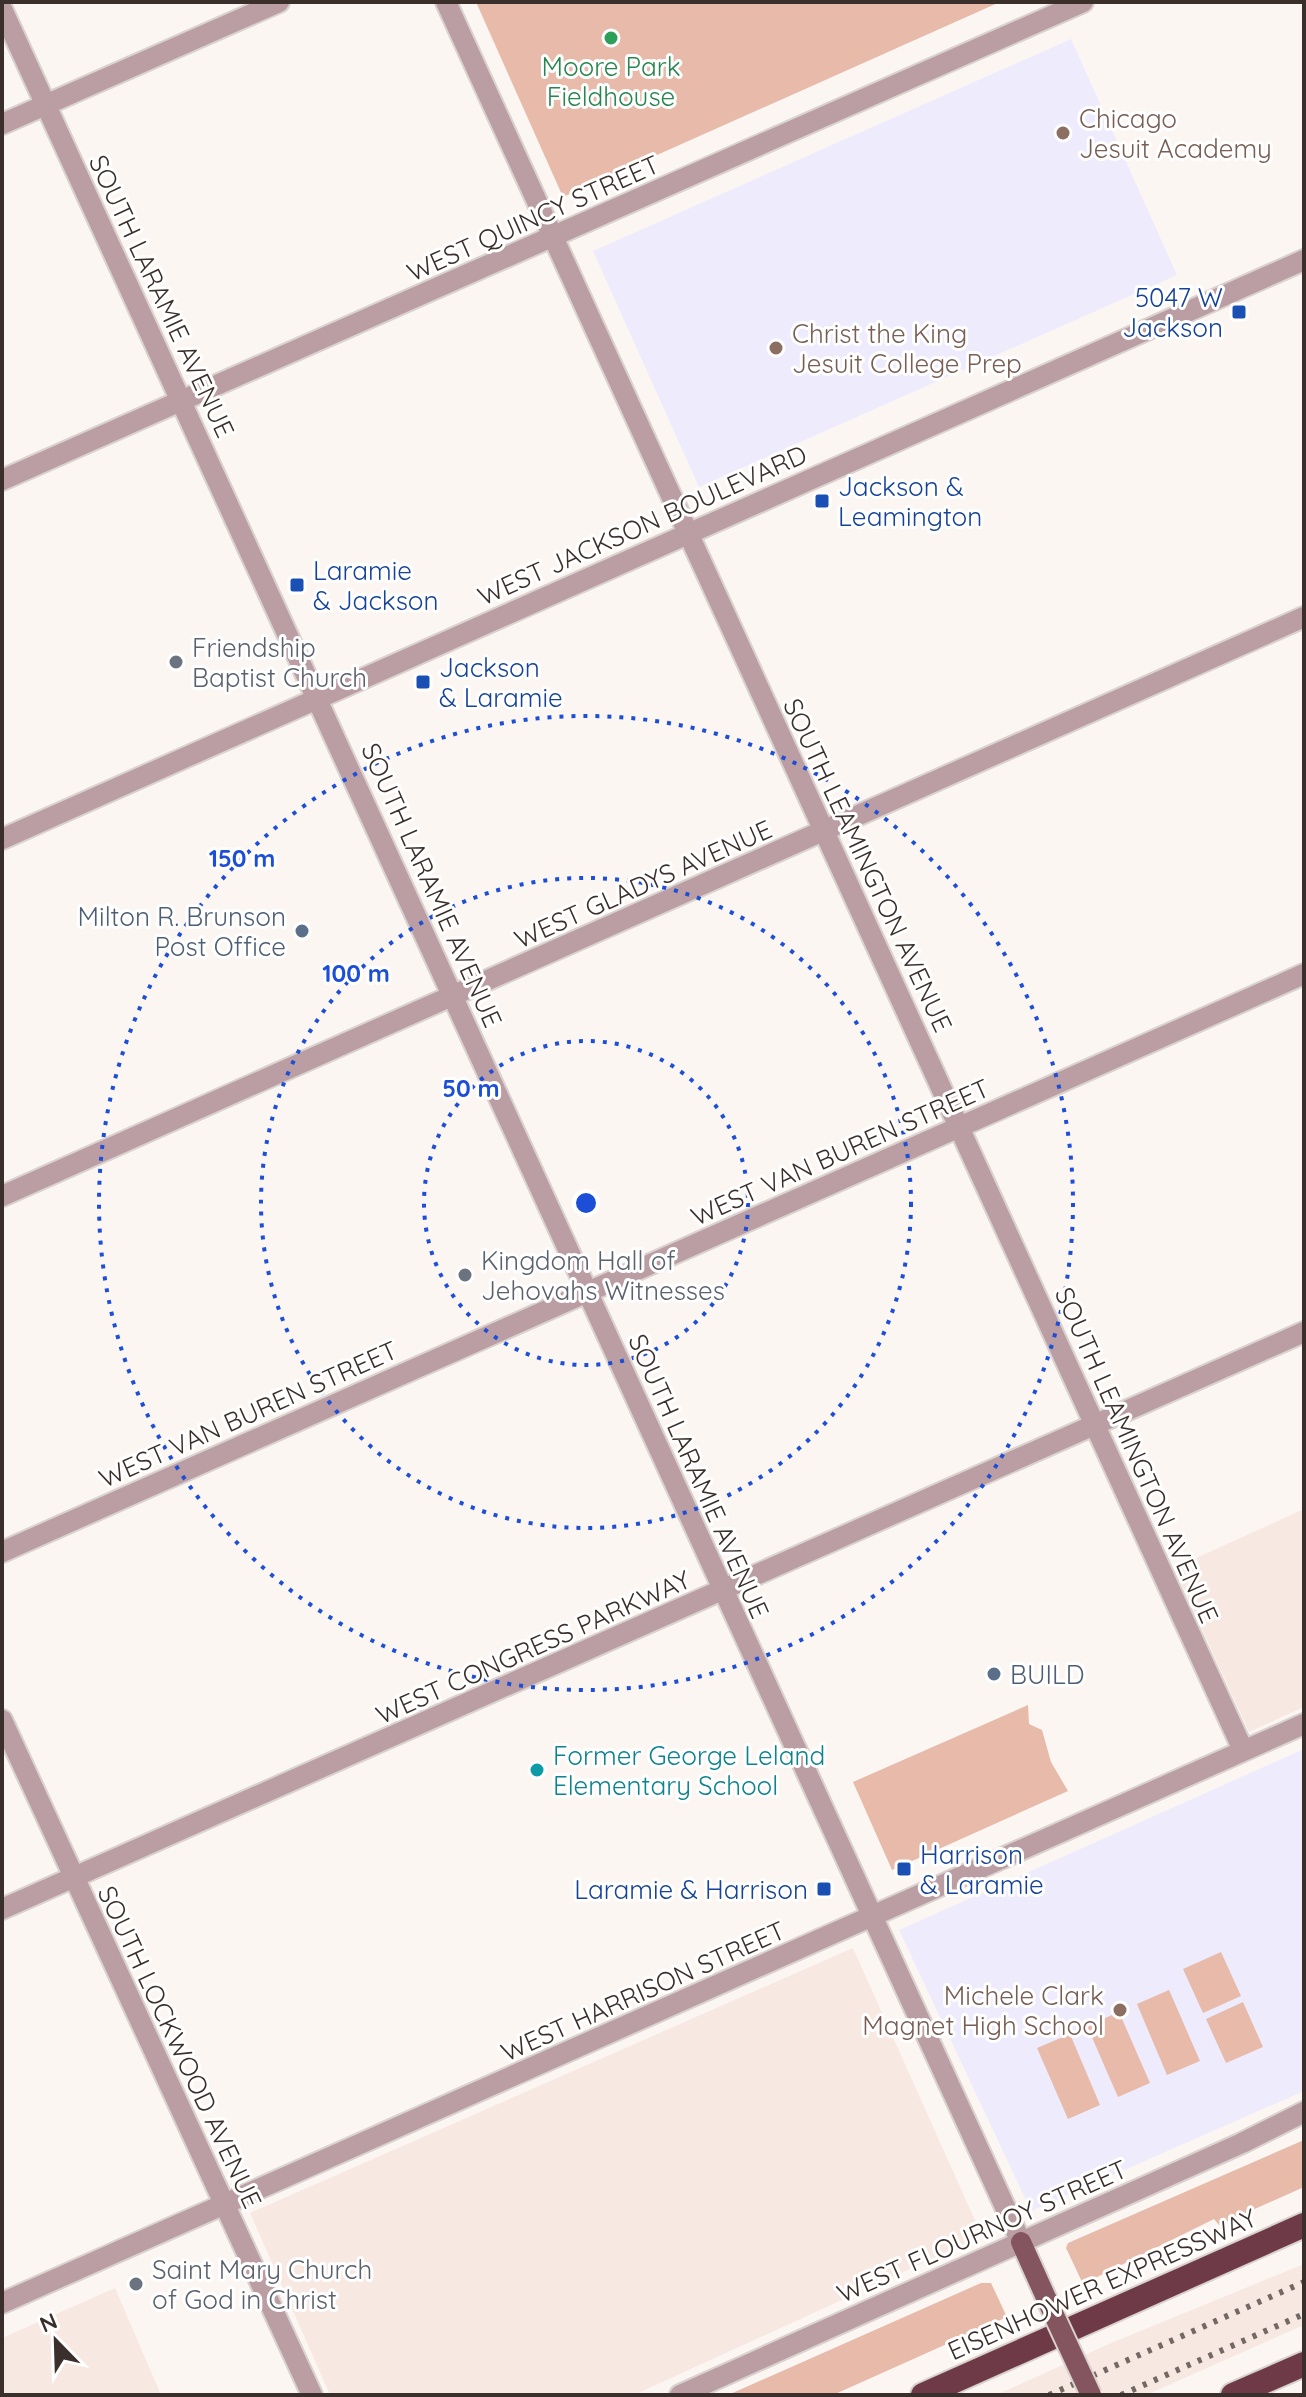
<svg xmlns="http://www.w3.org/2000/svg" width="1306" height="2397" viewBox="0 0 1306 2397" font-family="Quicksand,sans-serif">
	<style>
		.built { fill: #f8e8e2 }
		.education { fill: #eeebfd }
		.green { fill: #e7baaa }
		.lines { fill: none; stroke-linecap: round; stroke-linejoin: round }
		.minor-casing { stroke: #d9d2cf; stroke-width: 24 }
		.major-casing { stroke: #d9d2cf; stroke-width: 24 }
		.highway-casing { stroke: #d9d2cf; stroke-width: 28 }
		.minor { stroke: #ba9ea3; stroke-width: 20 }
		.major { stroke: #84555f; stroke-width: 20 }
		.highway { stroke: #6f3a47; stroke-width: 24 }
		.rail { stroke: #726864; stroke-width: 6; stroke-dasharray: 4 8; stroke-linecap: butt }
		.major-bridge-casing { stroke: #d9d2cf; stroke-width: 24; stroke-linecap: butt }
		.major-bridge { stroke: #84555f; stroke-width: 20 }
		.ring { fill: none; stroke: #1d4ed8; stroke-width: 4; stroke-dasharray: 4 8 }
		.leisure-dot { fill: #2e9e5b; stroke: #fff; stroke-width: 3 }
		.education-dot { fill: #8d6e63; stroke: #fff; stroke-width: 3 }
		.transit-dot { fill: #1a4fb4; stroke: #fff; stroke-width: 3 }
		.worship-dot { fill: #6b7280; stroke: #fff; stroke-width: 3 }
		.service-dot { fill: #5c6f8a; stroke: #fff; stroke-width: 3 }
		.culture-dot { fill: #0f9aa8; stroke: #fff; stroke-width: 3 }
		.labels { text-anchor: middle; dominant-baseline: central; stroke-width: 6; stroke-linejoin: round; paint-order: stroke }
		.leisure-label { font-size: 26px; fill: #27864d; stroke: #fff }
		.education-label { font-size: 26px; fill: #785e54; stroke: #fff; text-anchor: start }
		.street-label { font-size: 26px; fill: #3b2f2b; stroke: #fff }
		.transit-label { font-size: 26px; fill: #164399; stroke: #fff; text-anchor: start }
		.worship-label { font-size: 26px; fill: #5b616d; stroke: #fff; text-anchor: start }
		.service-label { font-size: 26px; fill: #4e5e75; stroke: #fff; text-anchor: end }
		.culture-label { font-size: 26px; fill: #0d838f; stroke: #fff; text-anchor: start }
		.centre { fill: #1d4ed8; stroke: #fff; stroke-width: 4 }
		.ring-label { font-size: 24px; text-anchor: middle; font-weight: bold; fill: #1d4ed8; stroke: #fff; stroke-width: 6; stroke-linejoin: round; paint-order: stroke }
	</style>
	<rect width="100%" height="100%" fill="#fcf6f3"/>
	<g class="built">
		<path d="M1304,1509V1707L1249,1732L1174,1568Z"/>
		<path d="M853,1948L982,2236L634,2395H330L250,2213Z"/>
		<path d="M1304,2264V2325L1146,2395H996L1111,2343Z"/>
		<path d="M115,2288L161,2395H2V2338Z"/>
	</g>
	<g class="education">
		<path d="M1071,39L1177,275L699,487L593,251Z"/>
		<path d="M1304,1749V2091L1031,2211L899,1930Z"/>
	</g>
	<g class="green">
		<path d="M476,2H1000L563,197Z"/>
		<path d="M1028,1705L1029,1724L1042,1730L1051,1762L1068,1791L892,1870L853,1782Z"/>
		<path d="M1221,1952L1241,1996L1203,2013L1183,1969Z"/>
		<path d="M1169,1990L1200,2061L1167,2075L1137,2004Z"/>
		<path d="M1243,2002L1263,2047L1226,2063L1206,2019Z"/>
		<path d="M1119,2012L1150,2083L1118,2097L1087,2026Z"/>
		<path d="M1070,2034L1100,2105L1068,2119L1037,2048Z"/>
		<path d="M1304,2140V2187L1219,2225L1214,2219L1083,2284L1066,2248L1068,2243Z"/>
		<path d="M981,2283H991L1007,2317L833,2395H728Z"/>
	</g>
	<g class="lines">
		<defs>
			<g id="minor">
				<path d="M446,2L1243,1750"/>
				<path d="M2,9L1021,2242"/>
				<path d="M2,124L279,2"/>
				<path d="M2,480L1083,2"/>
				<path d="M2,839L1304,260"/>
				<path d="M2,1196L1304,617"/>
				<path d="M2,1552L1304,974"/>
				<path d="M2,1720L312,2395"/>
				<path d="M2,1909L1304,1332"/>
				<path d="M2,2303L1304,1724"/>
				<path d="M680,2395L1242,2143L1304,2112"/>
			</g>
			<path id="major" d="M1021,2242L1047,2300"/>
			<g id="highway">
				<path d="M923,2395L1304,2225"/>
				<path d="M1233,2395L1304,2364"/>
			</g>
		</defs>
		<use href="#minor" class="minor-casing"/>
		<use href="#major" class="major-casing"/>
		<use href="#highway" class="highway-casing"/>
		<use href="#minor" class="minor"/>
		<use href="#major" class="major"/>
		<use href="#highway" class="highway"/>
		<g class="rail">
			<path d="M1049,2395L1304,2282"/>
			<path d="M1121,2395L1304,2314"/>
		</g>
		<defs>
			<path id="major-bridge" d="M1047,2300L1091,2395"/>
		</defs>
		<use href="#major-bridge" class="major-bridge-casing"/>
		<use href="#major-bridge" class="major-bridge"/>
	</g>
	<g class="ring">
		<circle cx="586" cy="1203" r="162"/>
		<circle cx="586" cy="1203" r="325"/>
		<circle cx="586" cy="1203" r="487"/>
	</g>
	<circle class="leisure-dot" cx="611" cy="38" r="8"/>
	<g class="education-dot">
		<circle cx="1063" cy="133" r="8"/>
		<circle cx="776" cy="348" r="8"/>
		<circle cx="1120" cy="2010" r="8"/>
	</g>
	<g class="transit-dot">
		<rect x="1231" y="304" width="16" height="16" rx="4"/>
		<rect x="814" y="493" width="16" height="16" rx="4"/>
		<rect x="289" y="577" width="16" height="16" rx="4"/>
		<rect x="415" y="674" width="16" height="16" rx="4"/>
		<rect x="896" y="1861" width="16" height="16" rx="4"/>
		<rect x="816" y="1881" width="16" height="16" rx="4"/>
	</g>
	<g class="worship-dot">
		<circle cx="176" cy="662" r="8"/>
		<circle cx="465" cy="1275" r="8"/>
		<circle cx="136" cy="2284" r="8"/>
	</g>
	<g class="service-dot">
		<circle cx="302" cy="931" r="8"/>
		<circle cx="994" cy="1674" r="8"/>
	</g>
	<circle class="culture-dot" cx="537" cy="1770" r="8"/>
	<g class="labels">
		<g class="leisure-label">
			<text x="611" y="66">Moore Park<tspan x="611" dy="30">Fieldhouse</tspan></text>
		</g>
		<g class="education-label">
			<text x="1079" y="118">Chicago<tspan x="1079" dy="30">Jesuit Academy</tspan></text>
			<text x="792" y="333">Christ the King<tspan x="792" dy="30">Jesuit College Prep</tspan></text>
			<text x="1104" y="1995" text-anchor="end">Michele Clark<tspan x="1104" dy="30">Magnet High School</tspan></text>
		</g>
		<g class="street-label">
			<text transform="translate(533 218) rotate(-24)">WEST QUINCY STREET</text>
			<text transform="translate(162 296) rotate(65)">SOUTH LARAMIE AVENUE</text>
			<text transform="translate(642 525) rotate(-24)">WEST JACKSON BOULEVARD</text>
			<text transform="translate(868 865) rotate(65)">SOUTH LEAMINGTON AVENUE</text>
			<text transform="translate(643 884) rotate(-24)">WEST GLADYS AVENUE</text>
			<text transform="translate(432 885) rotate(66)">SOUTH LARAMIE AVENUE</text>
			<text transform="translate(840 1152) rotate(-24)">WEST VAN BUREN STREET</text>
			<text transform="translate(248 1414) rotate(-24)">WEST VAN BUREN STREET</text>
			<text transform="translate(1137 1455) rotate(66)">SOUTH LEAMINGTON AVENUE</text>
			<text transform="translate(699 1476) rotate(66)">SOUTH LARAMIE AVENUE</text>
			<text transform="translate(533 1647) rotate(-24)">WEST CONGRESS PARKWAY</text>
			<text transform="translate(643 1991) rotate(-24)">WEST HARRISON STREET</text>
			<text transform="translate(180 2047) rotate(65)">SOUTH LOCKWOOD AVENUE</text>
			<text transform="translate(982 2231) rotate(-24)">WEST FLOURNOY STREET</text>
			<text transform="translate(1102 2284) rotate(-24)">EISENHOWER EXPRESSWAY</text>
		</g>
		<g class="transit-label">
			<text x="1223" y="297" text-anchor="end">5047 W<tspan x="1223" dy="30">Jackson</tspan></text>
			<text x="838" y="486">Jackson &amp;<tspan x="838" dy="30">Leamington</tspan></text>
			<text x="313" y="570">Laramie<tspan x="313" dy="30">&amp; Jackson</tspan></text>
			<text x="439" y="667">Jackson<tspan x="439" dy="30">&amp; Laramie</tspan></text>
			<text x="920" y="1854">Harrison<tspan x="920" dy="30">&amp; Laramie</tspan></text>
			<text x="808" y="1889" text-anchor="end">Laramie &amp; Harrison</text>
		</g>
		<g class="worship-label">
			<text x="192" y="647">Friendship<tspan x="192" dy="30">Baptist Church</tspan></text>
			<text x="481" y="1260">Kingdom Hall of<tspan x="481" dy="30">Jehovahs Witnesses</tspan></text>
			<text x="152" y="2269">Saint Mary Church<tspan x="152" dy="30">of God in Christ</tspan></text>
		</g>
		<g class="service-label">
			<text x="286" y="916">Milton R. Brunson<tspan x="286" dy="30">Post Office</tspan></text>
			<text x="1010" y="1674" text-anchor="start">BUILD</text>
		</g>
		<g class="culture-label">
			<text x="553" y="1755">Former George Leland<tspan x="553" dy="30">Elementary School</tspan></text>
		</g>
	</g>
	<circle cx="586" cy="1203" r="12" class="centre"/>
	<g class="ring-label">
		<text x="242" y="867">150 m</text>
		<text x="356" y="982">100 m</text>
		<text x="471" y="1097">50 m</text>
	</g>
	<rect width="1306" height="2397" fill="none" stroke="#3b2f2b" stroke-width="8"/>
	<g transform="translate(56 2341) rotate(337)" stroke="#ffffff" stroke-width="6" paint-order="stroke">
	<path d="M0-6L14 30L0 20L-14 30Z" fill="#3b2f2b"/>
	<text y="-12" font-size="22" font-weight="bold" text-anchor="middle" fill="#3b2f2b">N</text>
	</g>
</svg>
